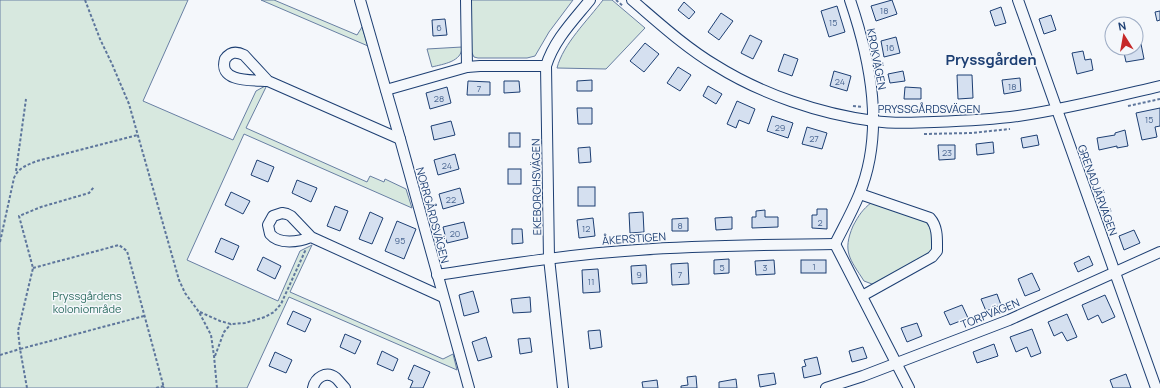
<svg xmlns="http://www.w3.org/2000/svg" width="1160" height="388" viewBox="0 0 1160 388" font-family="Manrope,sans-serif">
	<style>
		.green { fill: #d7e8df; stroke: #687fa3 }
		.building { fill: #d5e0f0; stroke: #1d3f73 }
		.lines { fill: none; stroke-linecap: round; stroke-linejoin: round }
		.minor-casing { stroke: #1d3f73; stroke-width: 12 }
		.path { stroke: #5e769c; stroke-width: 2; stroke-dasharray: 3 2; stroke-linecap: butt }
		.minor { stroke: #f4f7fb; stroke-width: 10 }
		.labels { text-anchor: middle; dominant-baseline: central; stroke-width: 3; stroke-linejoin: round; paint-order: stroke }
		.number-label { font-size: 9px; fill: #4b6792 }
		.street-label { font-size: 11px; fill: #1d3f73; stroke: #f4f7fb }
		.park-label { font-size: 11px; fill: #2c6c60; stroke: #f4f7fb }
		.district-label { font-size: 15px; font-weight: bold; fill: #1d3f73; stroke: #f4f7fb }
	</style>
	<rect width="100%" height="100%" fill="#f4f7fb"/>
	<g class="green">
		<path d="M0,0H188L143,101L233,140L256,91L267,85L246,128L367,182L370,176L384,182L385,179L406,189L412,208L244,134L187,260L278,301L300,251L312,245L290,292L443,359L453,354L457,370L289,297L247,388H0Z"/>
		<path d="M261,0H274L357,35L362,27L368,46Z"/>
		<path d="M470,0H573L549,32L535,56L527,58H478L474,57L471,51Z"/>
		<path d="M603,0H612L645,28L606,69L557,68C563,44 588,20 603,0Z"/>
		<path d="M462,47C462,62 443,64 432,67L427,49Z"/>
		<path d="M872,202L923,219C933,227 933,238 934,250L878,283L872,284L864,281C850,259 842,252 853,226C859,215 862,210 872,202Z"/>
	</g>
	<g class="building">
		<path d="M892,0L897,14L876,21L871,6Z"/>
		<path d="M684,2L695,12L689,19L678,10Z"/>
		<path d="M837,6L845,32L829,37L821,11Z"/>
		<path d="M1001,7L1006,23L995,26L990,11Z"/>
		<path d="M1160,11V20L1157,21L1155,12Z"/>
		<path d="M721,13L733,21L719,40L708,32Z"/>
		<path d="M1051,15L1056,30L1044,34L1039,19Z"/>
		<path d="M445,19L447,35L433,36L432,20Z"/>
		<path d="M750,35L762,41L753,59L741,53Z"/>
		<path d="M896,37L900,53L884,57L881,41Z"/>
		<path d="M645,43L659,54L644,72L630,61Z"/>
		<path d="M1141,44L1144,59L1126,62L1123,48H1136V45Z"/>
		<path d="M1083,51L1085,60L1091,59L1093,70L1077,74L1072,53Z"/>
		<path d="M784,54L798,59L792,76L778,71Z"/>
		<path d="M678,67L691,75L680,91L667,83Z"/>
		<path d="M834,71L851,76L847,91L830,86Z"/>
		<path d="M903,71L905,81L890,83L888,74Z"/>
		<path d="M957,75H972L973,98L958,99Z"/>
		<path d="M1020,78L1021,91L1004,94L1002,80Z"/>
		<path d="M592,80V91H577V81Z"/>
		<path d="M468,81L490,82V95H467Z"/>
		<path d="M504,81H519L520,92L504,93Z"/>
		<path d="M708,86L722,94L716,104L703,96Z"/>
		<path d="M447,87L451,103L430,109L426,93Z"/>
		<path d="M905,87L921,88V99H904Z"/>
		<path d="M737,101L755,109L749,124L739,120L736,128L727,124Z"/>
		<path d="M577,108H592V124H578Z"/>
		<path d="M1160,108V126L1155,127L1157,137L1142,140L1136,113Z"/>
		<path d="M772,116L793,123L788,138L767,131Z"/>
		<path d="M451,121L455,135L434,140L431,126Z"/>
		<path d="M807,127L827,133L822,149L802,144Z"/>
		<path d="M1125,130L1128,146L1117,148V146L1099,150L1097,138L1115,135V133Z"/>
		<rect x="509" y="133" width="11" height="14"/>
		<path d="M1037,135L1039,145L1023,148L1021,138Z"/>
		<path d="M993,142L994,153L977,155L976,144Z"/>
		<path d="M938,145H955V159L939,160Z"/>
		<path d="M590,147L591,162L579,163L578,148Z"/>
		<path d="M455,154L459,169L438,175L434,160Z"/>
		<path d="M257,160L274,167L268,182L251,175Z"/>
		<rect x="508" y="169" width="13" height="15"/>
		<path d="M297,180L317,188L311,202L292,193Z"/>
		<rect x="578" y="187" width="17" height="19"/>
		<path d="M460,188L464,203L443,209L439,194Z"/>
		<path d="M231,192L250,201L243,214L225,205Z"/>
		<path d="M335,206L348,211L340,231L327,226Z"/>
		<path d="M817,209H827V229L812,228V215H817Z"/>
		<path d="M765,210V217H778V227L752,228V217H756V211Z"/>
		<path d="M370,212L383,218L372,244L359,239Z"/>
		<path d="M643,212L644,232L630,233L629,213Z"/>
		<path d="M732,217V229L716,230L715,218Z"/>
		<path d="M593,218L595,236L579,238L577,220Z"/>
		<path d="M688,218V231H672V219Z"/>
		<path d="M397,221L416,229L404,259L385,251Z"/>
		<path d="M464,222L468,238L447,243L443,227Z"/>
		<path d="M512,229H522L523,243L512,244Z"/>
		<path d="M1134,230L1140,243L1124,250L1119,236Z"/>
		<path d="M221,238L239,246L233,260L215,252Z"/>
		<path d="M1089,256L1093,265L1078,272L1074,263Z"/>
		<path d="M263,257L281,266L275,279L257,270Z"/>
		<path d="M729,259V273L714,274V260Z"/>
		<path d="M774,260L775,274L756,275L755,261Z"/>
		<rect x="801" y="260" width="25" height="13"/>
		<path d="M688,263L689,284L672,285L671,264Z"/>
		<path d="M646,265L647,283L632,284L631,266Z"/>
		<path d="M598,269L600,292L583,293L582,270Z"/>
		<path d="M1032,273L1040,290L1025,296L1018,279Z"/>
		<path d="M473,291L479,312L464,316L459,295Z"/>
		<path d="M997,294L1001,305L986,311L981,299Z"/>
		<path d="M1105,295L1115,317L1102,323L1098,315L1088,320L1082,305Z"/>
		<path d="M530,297L531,312L513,313L511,299Z"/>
		<path d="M962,305L968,318L950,325L944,312Z"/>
		<path d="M293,311L311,319L305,332L287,324Z"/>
		<path d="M1067,314L1077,337L1067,341L1062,332L1054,336L1048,322Z"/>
		<path d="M917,323L922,336L907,342L901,328Z"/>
		<path d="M1032,329L1041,353L1031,357L1027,347L1016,352L1010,337Z"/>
		<path d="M600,330L602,347L590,349L588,331Z"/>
		<path d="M345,334L361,341L355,354L340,347Z"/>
		<path d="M486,337L492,357L478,361L472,342Z"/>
		<path d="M530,338L532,352L520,354L518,339Z"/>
		<path d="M994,344L998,356L977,363L973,352Z"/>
		<path d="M863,347L867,358L852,362L849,351Z"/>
		<path d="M382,351L398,359L393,371L377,364Z"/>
		<path d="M275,352L292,360L286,373L269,366Z"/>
		<path d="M817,357L821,374L804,378L802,367L806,366L804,360Z"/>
		<path d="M414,365L430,372L423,388H410L413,381L408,379Z"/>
		<path d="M774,373L776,384L760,387L758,375Z"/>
		<path d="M1126,374L1131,388H1113L1110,380Z"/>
		<path d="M696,376L697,388H681V386L688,385L687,377Z"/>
		<path d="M736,379L737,388H719V382Z"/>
		<path d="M657,380L658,388H643L642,382Z"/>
	</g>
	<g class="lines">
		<defs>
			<g id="minor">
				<path d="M360,0L400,139L469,388"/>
				<path d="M466,0L467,67"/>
				<path d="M632,0C659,23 685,47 715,65C761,94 820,114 874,121C893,124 914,123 934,122C962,121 990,120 1018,116C1066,109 1113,97 1160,86"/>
				<path d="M1018,0L1156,388"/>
				<path d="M268,81C253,80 218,83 225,59C230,52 236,51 244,55L268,81L400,139"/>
				<path d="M386,90L467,67L480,66H546"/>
				<path d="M860,194L930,218C938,227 937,239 937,251L932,257L862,296"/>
				<path d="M311,237C299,242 279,245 270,234L268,225L273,216L282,213L287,214L291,216L311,237L443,297"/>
				<path d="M835,244C843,228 852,212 859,195C885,132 871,62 850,0"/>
				<path d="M835,244L909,388"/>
				<path d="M437,275C504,265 571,254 638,250C704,245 769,245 835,244"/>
				<path d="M313,388C315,378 326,370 336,378C339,381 342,385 345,388"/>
				<path d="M563,388L549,258L546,66C554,40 573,21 590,0"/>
				<path d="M826,388L863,376L1009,320L1160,252"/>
			</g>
		</defs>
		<use href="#minor" class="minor-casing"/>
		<g class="path">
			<path d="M85,0L100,39L112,64L129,104L179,280L185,293L199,312L211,335L214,356L217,388"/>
			<path d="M616,0L623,6"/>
			<path d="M853,106L863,107"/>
			<path d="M1128,106L1160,99"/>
			<path d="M883,109L923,111"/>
			<path d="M924,134L971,133L1010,129"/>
			<path d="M16,171L26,99"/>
			<path d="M0,242L14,178C18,168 27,165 37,161L138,135"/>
			<path d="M33,268L119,245L127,251L164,388"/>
			<path d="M200,312L220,321L231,324L245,323L265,317L274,312L281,304L306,249"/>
			<path d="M0,355L20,349L18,331L33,268L19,216L41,207L89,193L94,187"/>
			<path d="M215,356L224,332L231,324"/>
			<path d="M27,388L20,349L144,316"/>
			<path d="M156,388L164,386"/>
		</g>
		<use href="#minor" class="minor"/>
	</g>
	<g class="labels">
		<g class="number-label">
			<text x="884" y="10">18</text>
			<text x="833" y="22">15</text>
			<text x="439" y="27">6</text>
			<text x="890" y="47">16</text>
			<text x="840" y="81">24</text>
			<text x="1012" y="86">18</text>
			<text x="479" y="88">7</text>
			<text x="439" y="98">28</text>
			<text x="1149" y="119">15</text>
			<text x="780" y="127">29</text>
			<text x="814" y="138">27</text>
			<text x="947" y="152">23</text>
			<text x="447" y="165">24</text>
			<text x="451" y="199">22</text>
			<text x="820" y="222">2</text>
			<text x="680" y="225">8</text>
			<text x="586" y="228">12</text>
			<text x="455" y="233">20</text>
			<text x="400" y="240">95</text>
			<text x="814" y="266">1</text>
			<text x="722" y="267">5</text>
			<text x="765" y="267">3</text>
			<text x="639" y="274">9</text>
			<text x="680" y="274">7</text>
			<text x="591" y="281">11</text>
		</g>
		<g class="street-label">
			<text transform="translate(877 59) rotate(79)">KROKVÄGEN</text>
			<text x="929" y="108">PRYSSGÅRDSVÄGEN</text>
			<text transform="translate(536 187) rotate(-91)">EKEBORGHSVÄGEN</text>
			<text transform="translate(1098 190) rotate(70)">GRENADJÄRVÄGEN</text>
			<text transform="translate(433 215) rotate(75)">NORRGÅRDSVÄGEN</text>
			<text transform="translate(634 238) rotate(-4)">ÅKERSTIGEN</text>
			<text transform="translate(990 313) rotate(-22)">TORPVÄGEN</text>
		</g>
		<g class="park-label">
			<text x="87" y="295">Pryssgårdens<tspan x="87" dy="13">koloniområde</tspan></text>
		</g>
		<g class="district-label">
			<text x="991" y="59">Pryssgården</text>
		</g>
	</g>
	<g transform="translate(1124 36) rotate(349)"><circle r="19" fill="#f4f7fb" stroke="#9eadc5"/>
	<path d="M0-3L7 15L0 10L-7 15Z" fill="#c62828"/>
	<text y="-6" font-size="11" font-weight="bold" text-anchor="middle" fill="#1d3f73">N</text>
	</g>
</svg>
